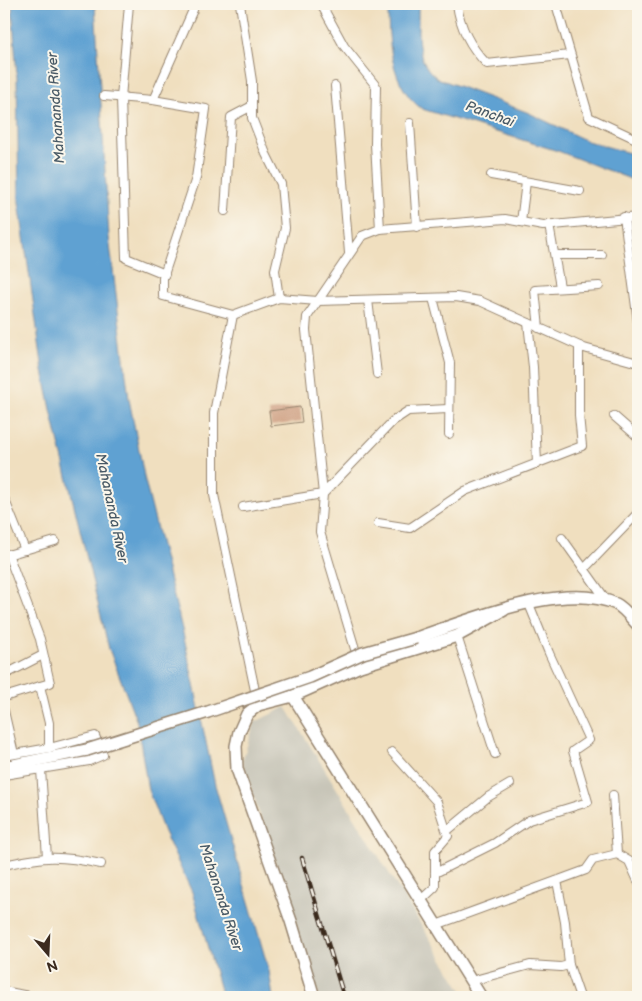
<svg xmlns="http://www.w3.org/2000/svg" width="642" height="1001" viewBox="0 0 642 1001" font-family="'Balsamiq Sans',sans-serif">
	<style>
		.industrial { fill: #c7c5b8 }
		.water { fill: #5ea1d2; stroke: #4c6678 }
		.building { fill: #d0a386 }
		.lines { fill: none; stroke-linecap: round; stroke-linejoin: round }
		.street-casing { stroke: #96846e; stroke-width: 10 }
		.secondary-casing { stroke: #96846e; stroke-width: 14 }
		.street { stroke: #fff; stroke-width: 8 }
		.secondary { stroke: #fff; stroke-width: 11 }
		.rail-casing { stroke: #3b2a1e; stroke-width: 4.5 }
		.rail { stroke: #fbf7ec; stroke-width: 2.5; stroke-dasharray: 8; stroke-linecap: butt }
		.secondary-bridge-casing { stroke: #96846e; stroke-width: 14; stroke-linecap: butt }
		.secondary-bridge { stroke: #fff; stroke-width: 11 }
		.labels { text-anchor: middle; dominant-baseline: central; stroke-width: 4; stroke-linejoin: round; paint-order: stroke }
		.water-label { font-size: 14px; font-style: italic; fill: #495a66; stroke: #fbf7ec }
	</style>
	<rect width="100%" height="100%" fill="#fbf7ec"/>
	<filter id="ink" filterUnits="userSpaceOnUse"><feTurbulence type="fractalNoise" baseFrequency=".02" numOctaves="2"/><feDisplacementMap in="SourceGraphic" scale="10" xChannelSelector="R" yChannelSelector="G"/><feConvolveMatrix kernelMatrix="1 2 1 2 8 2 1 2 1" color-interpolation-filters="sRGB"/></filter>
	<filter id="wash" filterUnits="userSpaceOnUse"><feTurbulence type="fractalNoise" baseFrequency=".0096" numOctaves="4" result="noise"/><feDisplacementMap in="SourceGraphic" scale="20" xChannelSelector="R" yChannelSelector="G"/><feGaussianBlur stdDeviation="1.12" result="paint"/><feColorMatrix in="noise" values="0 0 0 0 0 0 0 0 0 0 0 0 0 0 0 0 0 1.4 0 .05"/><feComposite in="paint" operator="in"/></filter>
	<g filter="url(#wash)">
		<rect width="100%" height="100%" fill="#f0dfbf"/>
		<path class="industrial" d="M286,707L466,997H319L242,761L255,722Z"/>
		<g class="water">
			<path d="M12,4H95L109,237L129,399L145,481L184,637L215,785L269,971L273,997H222L192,892L164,832L148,790L137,722L109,649L53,419L43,371L19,202L17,78Z"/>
			<path d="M388,4H418C419,32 413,60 437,78L529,113L587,141L633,154L638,157V182L558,151L422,109C390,86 388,40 388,4Z"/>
		</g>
		<g id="blocks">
			<path class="building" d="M300,407L302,422L271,426L269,411Z"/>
		</g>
	</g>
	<g filter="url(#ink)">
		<use href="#blocks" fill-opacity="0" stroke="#96846e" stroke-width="1"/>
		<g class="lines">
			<defs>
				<g id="street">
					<path d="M129,4L121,98L126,258L165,274"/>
					<path d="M240,4L252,81V118L266,154L281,184L285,228L275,270L279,298"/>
					<path d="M321,4L344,46L376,86L375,144L380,229"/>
					<path d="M457,4C460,28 470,47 487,64L570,55"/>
					<path d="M556,4L589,117L638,140"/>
					<path d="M335,86L349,253"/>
					<path d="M104,96L153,100L206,109L196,178L163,278V296L233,315L279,298L318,301L456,297L480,301L584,348L638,363"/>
					<path d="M153,100L193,10L194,4"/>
					<path d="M410,123L417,227"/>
					<path d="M491,175L580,191"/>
					<path d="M225,211L231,117L252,106"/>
					<path d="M624,217L638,322"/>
					<path d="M521,222L526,182"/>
					<path d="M549,225L560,287"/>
					<path d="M555,255H602"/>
					<path d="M433,298L450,363L449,434"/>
					<path d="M368,300L377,374"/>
					<path d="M233,315L214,413V495L257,700"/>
					<path d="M528,323L533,367L537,464"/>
					<path d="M539,328L535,290L599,286"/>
					<path d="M614,416L638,437"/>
					<path d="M4,498L25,550"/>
					<path d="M243,507L323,494L393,421L408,411L448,409"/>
					<path d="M378,523L410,528L465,491L582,446L579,415V346"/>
					<path d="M562,538L607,601"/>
					<path d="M4,556L55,541"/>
					<path d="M584,569L636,515"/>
					<path d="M457,636L495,754"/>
					<path d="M358,659L320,532L323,494L306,330L307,317L362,236L380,229L505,219L543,226L638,217"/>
					<path d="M4,675L43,655"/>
					<path d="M40,686L49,723V748"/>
					<path d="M4,697L50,683L40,639L8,554"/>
					<path d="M4,711L14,754"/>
					<path d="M392,752L437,802L448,836L435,851V887L421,900"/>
					<path d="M4,756L49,748L95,736L103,755L89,761L4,775"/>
					<path d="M41,770L47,857"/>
					<path d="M613,795L617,854"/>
					<path d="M447,831L488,797L510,784"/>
					<path d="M4,865C45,856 59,855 101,864"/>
					<path d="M435,873L495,843L529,820L588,802L573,751L589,740L549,653L529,604"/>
					<path d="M557,881L565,922L569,965L580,997"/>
					<path d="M436,925L586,870L593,860L617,854L629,861L638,881"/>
					<path d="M471,981L530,965L561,967L569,965"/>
					<path d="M4,991L33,997"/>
				</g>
				<g id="secondary">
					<path d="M416,638C467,621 564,580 616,604C624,608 632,619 638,625"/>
					<path d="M293,696L481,997"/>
					<path d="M4,767L87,750"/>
					<path d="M314,997L291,921L237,769L236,746L239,732L247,714L258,705L293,696L360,666L457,636L504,610"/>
				</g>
			</defs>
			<use href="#street" class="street-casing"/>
			<use href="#secondary" class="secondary-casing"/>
			<use href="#street" class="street"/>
			<use href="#secondary" class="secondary"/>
			<defs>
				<path id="rail" d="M302,858L344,997"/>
			</defs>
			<use href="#rail" class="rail-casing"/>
			<use href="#rail" class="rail"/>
			<defs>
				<path id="secondary-bridge" d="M87,750L208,712L310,677L363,653L416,638"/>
			</defs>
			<use href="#secondary-bridge" class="secondary-bridge-casing"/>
			<use href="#secondary-bridge" class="secondary-bridge"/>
		</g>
	</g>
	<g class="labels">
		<g class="water-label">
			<text transform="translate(56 108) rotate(-94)">Mahananda River</text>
			<text transform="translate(490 114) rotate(20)">Panchai</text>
			<text transform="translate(112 508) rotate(78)">Mahananda River</text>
			<text transform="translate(221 897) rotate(72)">Mahananda River</text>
		</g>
	</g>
	<rect width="642" height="1001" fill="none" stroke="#fbf7ec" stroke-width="20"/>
	<g transform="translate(48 954) rotate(161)" stroke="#fbf7ec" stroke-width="4" paint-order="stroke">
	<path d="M0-4L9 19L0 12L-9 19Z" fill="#3b2a1e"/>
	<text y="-8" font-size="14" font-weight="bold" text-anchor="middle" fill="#3b2a1e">N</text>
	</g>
</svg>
